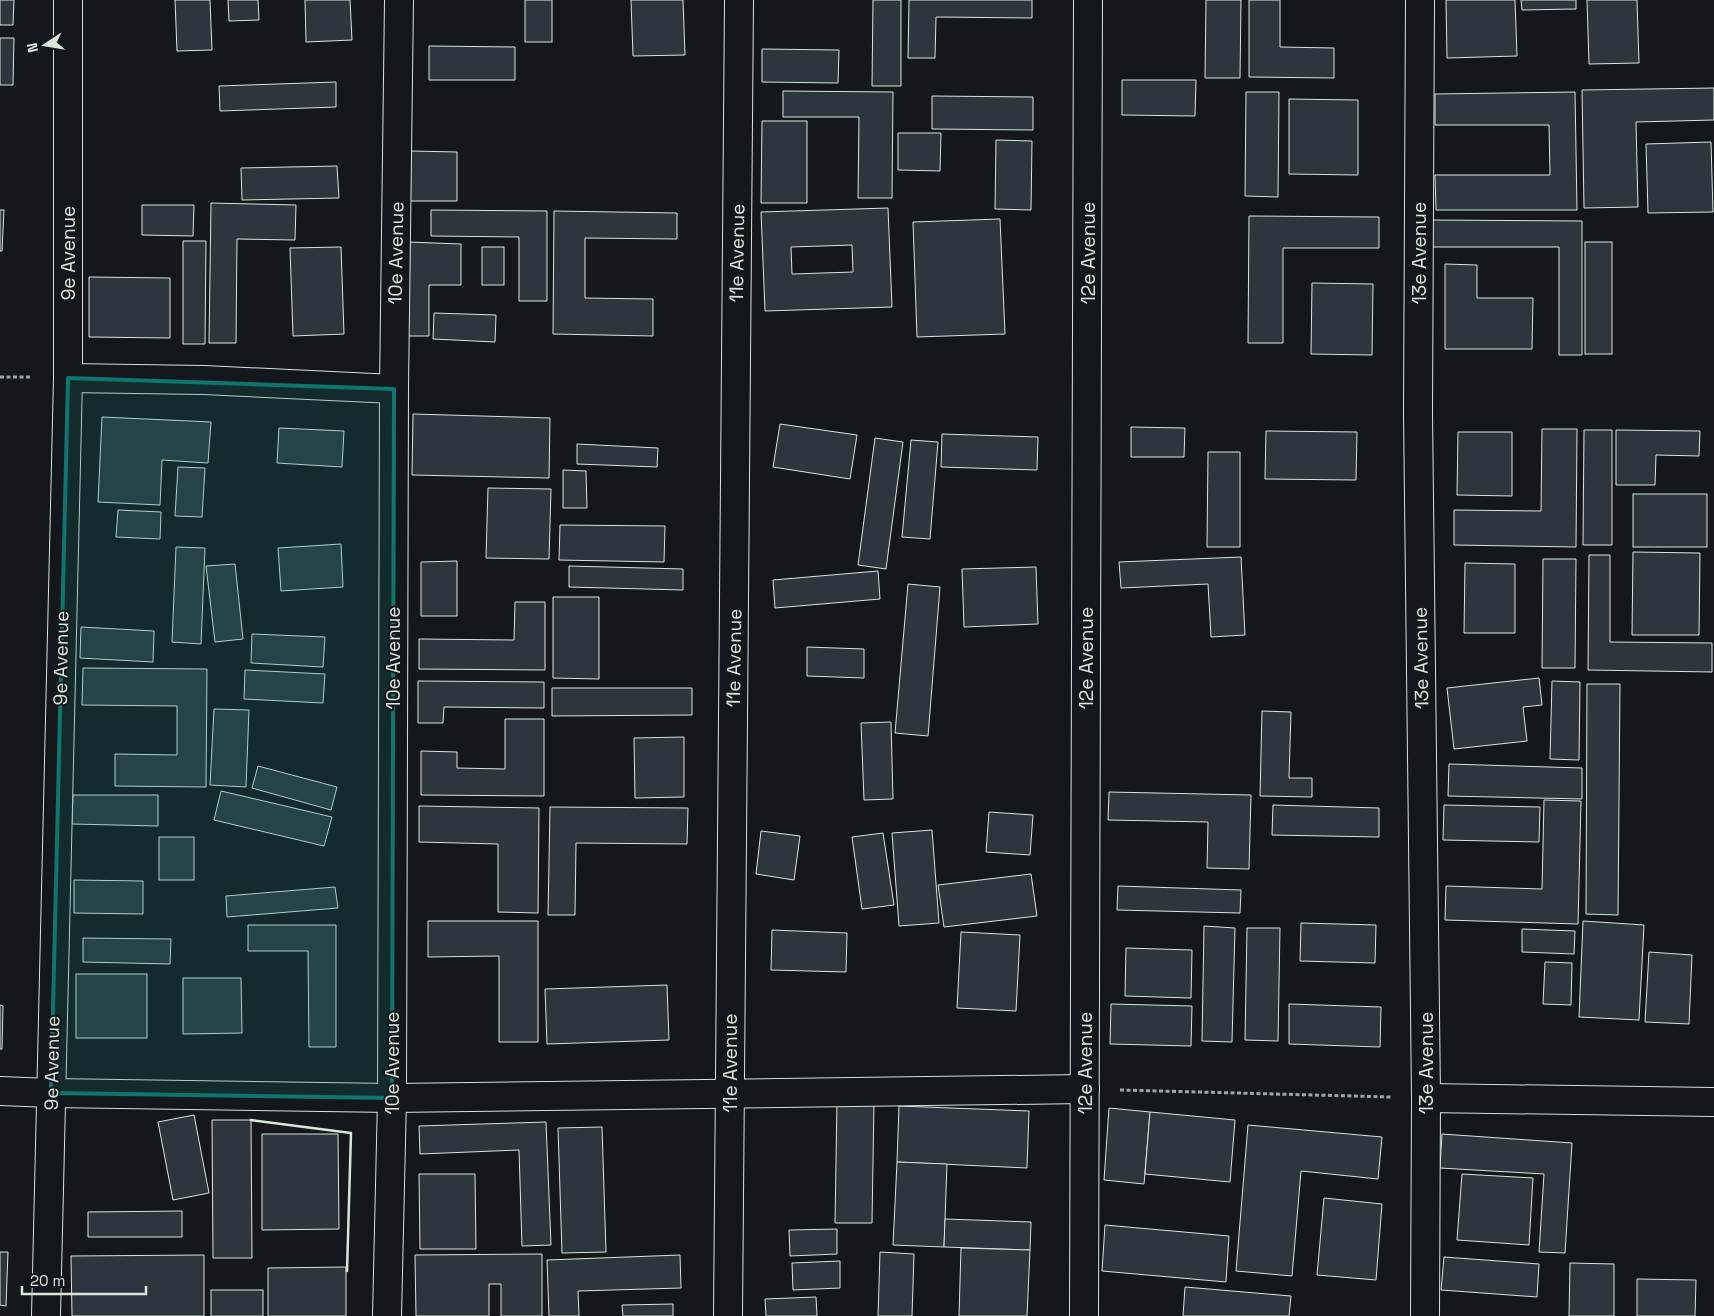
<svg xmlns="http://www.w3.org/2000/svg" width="1714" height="1316" viewBox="0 0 1714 1316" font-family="'Space Grotesk',sans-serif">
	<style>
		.building { fill: #2c363c; stroke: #d8e6dc; fill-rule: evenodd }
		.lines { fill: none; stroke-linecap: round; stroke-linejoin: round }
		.minor-casing { stroke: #d8e6dc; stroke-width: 30 }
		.path { stroke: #9da8a2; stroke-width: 3; stroke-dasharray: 4 2.5; stroke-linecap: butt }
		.minor { stroke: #14181c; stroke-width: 28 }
		.wall { stroke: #d8e6dc; stroke-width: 2.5 }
		.marked { fill: #0f766e; fill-opacity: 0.2; stroke: #0f766e; stroke-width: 4; stroke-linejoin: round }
		.labels { text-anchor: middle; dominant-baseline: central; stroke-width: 4; stroke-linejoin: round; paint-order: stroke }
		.street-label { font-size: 19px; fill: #d8e6dc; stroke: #14181c }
	</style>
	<rect width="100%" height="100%" fill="#14181c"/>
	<g class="building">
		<path d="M0,0H14L13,25H0Z"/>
		<path d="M175,0H210L212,50L177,51Z"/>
		<path d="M228,0H258L259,20L229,21Z"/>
		<path d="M305,0H350L352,40L306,42Z"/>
		<rect x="525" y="0" width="27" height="42"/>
		<path d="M631,0H683L685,55L633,56Z"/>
		<path d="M873,0H901V86H872Z"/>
		<path d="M909,0H1032V18L936,17L935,58H908Z"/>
		<path d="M1206,0H1241L1240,78H1205Z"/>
		<path d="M1249,0H1280V47L1334,48V78L1249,77Z"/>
		<path d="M1446,0H1515L1517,56L1447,58Z"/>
		<path d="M1521,0H1576V9L1522,10Z"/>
		<path d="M1587,0H1637L1639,63L1589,64Z"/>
		<path d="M0,38H14L13,85H0Z"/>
		<path d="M429,46L515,47V80H429Z"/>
		<path d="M762,49L839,50L838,83L762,82Z"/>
		<path d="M1122,80H1196L1195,116L1122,115Z"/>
		<path d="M336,82V107L220,111L219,86Z"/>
		<path d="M1714,88V120L1636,122L1638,207L1584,208L1582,90Z"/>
		<path d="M783,91L893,92L892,198H858L859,117H783Z"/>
		<path d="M1246,92H1279L1278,197L1245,196Z"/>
		<path d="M1575,92L1577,210H1436L1435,175H1550L1549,125H1435V94Z"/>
		<path d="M932,96L1033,97V130L932,129Z"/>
		<path d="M1289,99L1358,100V175L1289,174Z"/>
		<path d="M762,121H807V203H761Z"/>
		<path d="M898,133H941L940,171L898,170Z"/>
		<path d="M996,140L1032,141L1031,210L995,209Z"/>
		<path d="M1711,142L1713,212L1648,213L1646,144Z"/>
		<path d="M411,151L457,152V201H410Z"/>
		<path d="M337,166L339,198L242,200L241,168Z"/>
		<path d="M211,203L296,205L295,240L237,239L236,343H209Z"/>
		<path d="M142,205H194L193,236L142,235Z"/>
		<path d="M888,208L892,307L765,311L761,212ZM852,245L853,272L792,274L791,247Z"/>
		<path d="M0,210H4L2,251H0Z"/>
		<path d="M431,210L547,211V301H519V237L431,236Z"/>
		<path d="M554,211L677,213V239L585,238V298L653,299V336L553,334Z"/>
		<path d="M1249,216L1379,217V248H1283V343H1248Z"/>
		<path d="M1000,219L1005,334L917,337L913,222Z"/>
		<path d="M1430,220L1582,221V355H1559V247H1430Z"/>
		<path d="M183,241H206L205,344H183Z"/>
		<path d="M408,242L461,244V285H429V336H407Z"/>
		<rect x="1585" y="242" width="27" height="112"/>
		<path d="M341,247L344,334L293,336L290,248Z"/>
		<rect x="482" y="247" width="22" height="38"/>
		<path d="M1445,264L1477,265V298H1533L1532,349H1445Z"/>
		<path d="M89,277L170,278V338L89,337Z"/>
		<path d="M1312,283L1373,284L1372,355L1311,354Z"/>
		<path d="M434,313L496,315L495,342L433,339Z"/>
		<path d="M413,414L550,418L549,478L412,475Z"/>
		<path d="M102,417L211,422L208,463L162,460L160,505L98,502Z"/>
		<path d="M780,424L857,435L850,479L773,467Z"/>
		<path d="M1131,427L1185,428L1184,457H1131Z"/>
		<path d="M279,428L344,431L342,467L277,463Z"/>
		<path d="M1542,429H1577L1576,547L1454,545V510L1541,511Z"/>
		<path d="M1584,430H1612V545H1583Z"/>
		<path d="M1616,430L1700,431L1699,456L1656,455L1655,485H1616Z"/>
		<path d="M1266,431L1357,432L1356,480L1265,479Z"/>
		<path d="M1458,432H1512V496L1457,495Z"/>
		<path d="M942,434L1038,437L1037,470L941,467Z"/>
		<path d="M875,438L903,442L886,569L858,565Z"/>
		<path d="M911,440L938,442L930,539L902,537Z"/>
		<path d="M577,444L658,448L657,467L577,464Z"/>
		<path d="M1208,452H1240V547H1207Z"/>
		<path d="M178,467L205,468L202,517L175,516Z"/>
		<path d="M563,470L586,471L587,508H563Z"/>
		<path d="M488,488L551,489L549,559L486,558Z"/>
		<rect x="1633" y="494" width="74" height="53"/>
		<path d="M118,510L161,512L160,539L116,537Z"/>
		<path d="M560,525L665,526L664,562L559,560Z"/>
		<path d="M341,544L343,587L281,591L278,548Z"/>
		<path d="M176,547L205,548L201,644L172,642Z"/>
		<path d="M1633,552L1700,553L1699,635H1632Z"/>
		<path d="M1589,555H1610V642L1712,643V672L1588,670Z"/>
		<path d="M1241,557L1245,635L1211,637L1208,584L1121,588L1119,562Z"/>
		<path d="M1543,559H1576L1575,668H1542Z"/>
		<path d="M457,561V616H421V562Z"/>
		<path d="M1465,563L1515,564V633H1464Z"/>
		<path d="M235,564L243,639L215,642L206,566Z"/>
		<path d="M569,566L683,569V590L569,587Z"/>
		<path d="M1036,567L1038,624L964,627L962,569Z"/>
		<path d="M878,571L880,599L775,608L773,580Z"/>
		<path d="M908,584L940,587L928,736L895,733Z"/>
		<path d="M553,597H599V679L553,678Z"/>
		<path d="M515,602H545V670L419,669V639L514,640Z"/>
		<path d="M81,627L154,631L153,662L80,658Z"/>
		<path d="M252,634L325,637L323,667L251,663Z"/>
		<path d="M807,647L864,649V678L807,676Z"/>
		<path d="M83,668L207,669L206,787L115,786V754L177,755V706L82,705Z"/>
		<path d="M245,670L325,674L323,703L244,699Z"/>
		<path d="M1539,678L1542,705L1523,707L1527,741L1454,749L1447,688Z"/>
		<path d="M418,681L544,682V708L444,707L443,723H418Z"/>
		<path d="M1552,681L1580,682L1579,760L1550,759Z"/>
		<path d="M1587,684H1620L1618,915L1586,914Z"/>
		<path d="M552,688H692V715L552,716Z"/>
		<path d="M214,709L249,710L246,787L210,785Z"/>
		<path d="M1262,711L1291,712L1289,778H1312V797L1260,796Z"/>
		<path d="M505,719H544V796L421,795V751L457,752V768L505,769Z"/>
		<path d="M891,722L893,799L864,800L861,723Z"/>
		<path d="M684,737V797L635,798L634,738Z"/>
		<path d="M1449,764L1582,768V799L1448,796Z"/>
		<path d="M258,766L337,787L331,810L252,788Z"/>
		<path d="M221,791L332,817L324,846L214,820Z"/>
		<path d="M1109,792L1251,795L1249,869L1207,868L1208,822L1108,820Z"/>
		<path d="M73,795H158V826L72,824Z"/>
		<path d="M1544,800L1581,801L1578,924L1445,920L1446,886L1542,889Z"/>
		<path d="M1273,805L1379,808V837L1272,835Z"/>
		<path d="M1444,805L1540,807L1539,842L1443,840Z"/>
		<path d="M419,806L539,808L538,913L498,912V844L419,842Z"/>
		<path d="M550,807L688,808L687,844L576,843L575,915H548Z"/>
		<path d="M989,812L1033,815L1030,855L986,852Z"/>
		<path d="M932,830L939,923L899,926L892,833Z"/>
		<path d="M761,831L800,836L794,880L756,874Z"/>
		<path d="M883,833L894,905L862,909L852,837Z"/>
		<rect x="159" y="837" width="35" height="43"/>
		<path d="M1031,874L1037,916L944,927L938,885Z"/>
		<path d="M74,880L143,881V914L74,913Z"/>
		<path d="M1118,886L1241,890L1240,913L1117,910Z"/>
		<path d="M335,887L338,908L227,917L226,896Z"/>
		<path d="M428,921H538V1042H499V956L428,957Z"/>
		<path d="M1583,921L1644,925L1639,1020L1579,1017Z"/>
		<path d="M1301,923L1376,925L1375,963L1300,961Z"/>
		<path d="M248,925H336V1047H309L308,951H248Z"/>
		<path d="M1204,926L1235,928L1232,1042L1202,1041Z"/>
		<path d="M1247,928H1280L1278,1041L1245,1040Z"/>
		<path d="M1522,929L1575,931L1574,954L1522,952Z"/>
		<path d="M772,930L847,933L846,972L771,970Z"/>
		<path d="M961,932L1020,935L1016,1011L957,1008Z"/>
		<path d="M83,938L171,939L170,964L83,962Z"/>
		<path d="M1126,948L1192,950L1191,998L1125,996Z"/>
		<path d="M1649,952L1692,955L1689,1024L1645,1022Z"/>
		<path d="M1545,962L1572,963L1571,1005L1543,1004Z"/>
		<rect x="76" y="974" width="71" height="64"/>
		<path d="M183,978H241L242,1033L183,1034Z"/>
		<path d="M667,985L669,1040L547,1044L545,989Z"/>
		<path d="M1111,1004L1192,1006L1191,1046L1110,1044Z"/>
		<path d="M1289,1004L1381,1007L1380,1047L1289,1044Z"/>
		<path d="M0,1005L3,1006L2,1049H0Z"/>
		<path d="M837,1100L874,1101L872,1223H835Z"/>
		<path d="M899,1106L1029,1111L1027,1168L897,1162Z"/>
		<path d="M1109,1108L1150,1112L1144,1184L1104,1180Z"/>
		<path d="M1150,1112L1235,1120L1230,1182L1145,1174Z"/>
		<path d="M194,1115L209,1193L173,1200L158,1122Z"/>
		<path d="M212,1120H251L252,1258H213Z"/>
		<path d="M546,1122L551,1245L522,1246L519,1150L420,1154L419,1126Z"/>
		<path d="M1248,1125L1382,1137L1378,1179L1301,1171L1292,1276L1236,1271Z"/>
		<path d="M602,1127L606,1252L562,1253L558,1128Z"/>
		<path d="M262,1134H338L339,1229L262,1230Z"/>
		<path d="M1442,1134L1572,1143L1565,1253L1539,1252L1544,1174L1440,1168Z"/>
		<path d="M897,1162L947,1164L944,1247L893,1245Z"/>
		<path d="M419,1174H475L476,1249H420Z"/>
		<path d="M1462,1174L1533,1178L1529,1245L1457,1240Z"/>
		<path d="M1324,1198L1382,1204L1376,1280L1317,1275Z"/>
		<path d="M182,1211V1237H88V1212Z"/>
		<path d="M945,1219L1031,1222L1030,1250L944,1247Z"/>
		<path d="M1105,1225L1229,1236L1226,1282L1102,1271Z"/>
		<path d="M837,1229V1254L790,1256L789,1230Z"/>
		<path d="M961,1248L1030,1250L1027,1316H959Z"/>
		<path d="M0,1252H8L6,1306L0,1305Z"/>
		<path d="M880,1252L914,1254L912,1316H878Z"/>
		<path d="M542,1254V1316H501V1284H489V1316H416L415,1255Z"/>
		<path d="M204,1255V1316H72L71,1256Z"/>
		<path d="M680,1255L681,1288L578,1291L579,1316H549L547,1260Z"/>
		<path d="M1444,1257L1539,1264L1537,1297L1441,1290Z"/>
		<path d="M840,1261V1288L793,1290L792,1263Z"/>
		<path d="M1570,1263L1614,1264V1316H1569Z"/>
		<path d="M346,1267V1316H268V1268Z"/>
		<path d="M1637,1279L1696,1280L1695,1316H1637Z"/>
		<path d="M1185,1287L1291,1296L1289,1316H1183Z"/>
		<rect x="211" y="1290" width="52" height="26"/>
		<path d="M816,1297L817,1316H766L765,1299Z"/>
		<path d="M673,1304V1316H623L622,1305Z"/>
	</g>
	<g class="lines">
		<defs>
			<g id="minor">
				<path d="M1420,0L1418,413L1426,1098L1425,1316"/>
				<path d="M68,378L204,380L394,389"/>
				<path d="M0,1091L51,1093L392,1098L1085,1089"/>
				<path d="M1426,1098L1714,1102"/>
				<path d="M46,1316L68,378V0"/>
				<path d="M387,1316L392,1098L394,389L399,0"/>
				<path d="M728,1316L739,0"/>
				<path d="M1084,1316L1088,0"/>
			</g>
		</defs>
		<use href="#minor" class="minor-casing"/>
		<g class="path">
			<path d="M0,377H32"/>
			<path d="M1120,1090L1391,1097"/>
		</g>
		<use href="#minor" class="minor"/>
		<path class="wall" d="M251,1120L351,1133L347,1271"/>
	</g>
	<path class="marked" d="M68,378L394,389L392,1098L51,1093Z"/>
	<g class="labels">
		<g class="street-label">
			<text transform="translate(68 253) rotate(-90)">9e Avenue</text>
			<text transform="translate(396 253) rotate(-89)">10e Avenue</text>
			<text transform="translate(737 253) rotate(-89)">11e Avenue</text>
			<text transform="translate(1088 253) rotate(-90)">12e Avenue</text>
			<text transform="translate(1419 253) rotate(-90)">13e Avenue</text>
			<text transform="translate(61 658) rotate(-89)">9e Avenue</text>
			<text transform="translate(393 658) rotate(-90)">10e Avenue</text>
			<text transform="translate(734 658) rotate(-89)">11e Avenue</text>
			<text transform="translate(1086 658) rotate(-90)">12e Avenue</text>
			<text transform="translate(1421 658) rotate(-91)">13e Avenue</text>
			<text transform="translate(52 1063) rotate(-89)">9e Avenue</text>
			<text transform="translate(392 1063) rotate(-90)">10e Avenue</text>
			<text transform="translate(730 1063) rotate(-90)">11e Avenue</text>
			<text transform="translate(1085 1063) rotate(-90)">12e Avenue</text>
			<text transform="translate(1426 1063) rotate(-90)">13e Avenue</text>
		</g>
	</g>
	<g transform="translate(45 45) rotate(258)" stroke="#14181c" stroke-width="4" paint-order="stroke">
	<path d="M0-4L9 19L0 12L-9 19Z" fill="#d8e6dc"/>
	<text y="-8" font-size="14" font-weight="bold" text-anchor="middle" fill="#d8e6dc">N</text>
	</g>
	<path d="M22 1286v8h124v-8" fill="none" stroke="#d8e6dc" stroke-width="2.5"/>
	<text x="30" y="1286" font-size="15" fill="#d8e6dc" stroke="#14181c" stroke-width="4" paint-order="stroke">20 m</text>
</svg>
